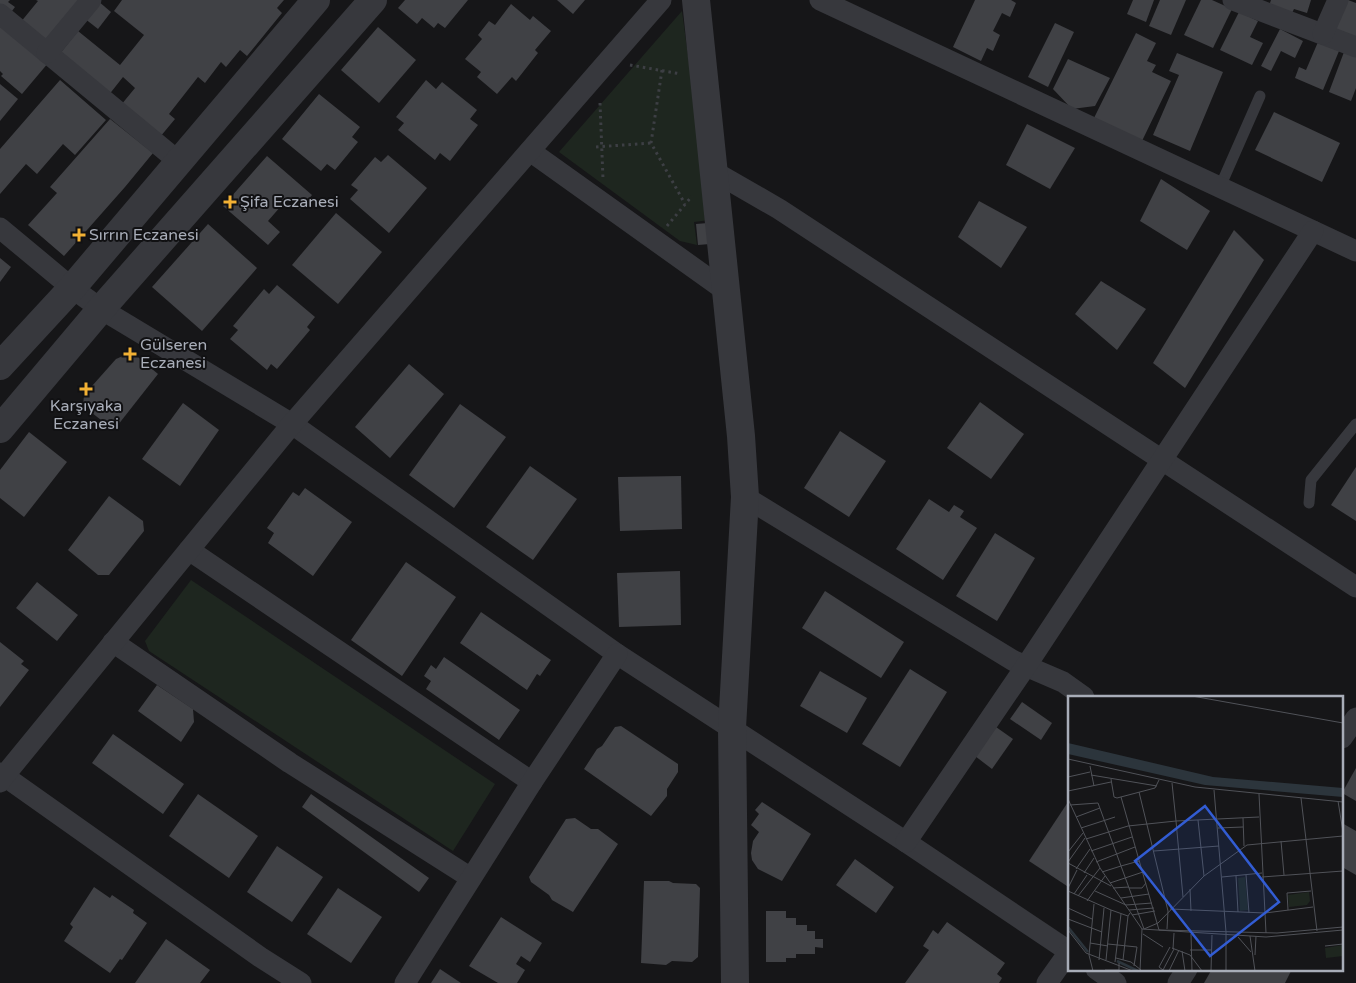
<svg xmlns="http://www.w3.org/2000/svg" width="1356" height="983" viewBox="0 0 1356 983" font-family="'Varela Round',sans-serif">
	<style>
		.green { fill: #1e261f }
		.building { fill: #404145 }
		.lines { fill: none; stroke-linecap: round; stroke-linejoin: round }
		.path { stroke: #3d3f44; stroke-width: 3; stroke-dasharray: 2.5 4; stroke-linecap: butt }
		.service { stroke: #37383d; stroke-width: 11 }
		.minor { stroke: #37383d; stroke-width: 21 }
		.tertiary { stroke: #37383d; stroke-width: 28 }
		.poi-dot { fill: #f2b134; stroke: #111113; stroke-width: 2 }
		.labels { text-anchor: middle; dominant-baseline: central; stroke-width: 4; stroke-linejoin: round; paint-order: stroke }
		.poi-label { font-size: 16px; fill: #a8adb8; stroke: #111113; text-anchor: start }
		.inset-river { fill: none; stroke: #2c353c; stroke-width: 2.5 }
		.inset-road { fill: none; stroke: #505258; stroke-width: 1 }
		.view { fill: #325cd3; fill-opacity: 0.15; stroke: #325cd3; stroke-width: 2.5 }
		.inset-edge { fill: none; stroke: #a8adb8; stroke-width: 2.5 }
	</style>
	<rect width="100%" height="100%" fill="#161618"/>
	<g class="green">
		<path d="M682,11L710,220L694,222L697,245L680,241L559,152Z"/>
		<path d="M191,580L495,784L453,851L149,651L145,641Z"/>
	</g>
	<g class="building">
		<path d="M0,0H10L8,2L15,7L9,15L0,7Z"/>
		<path d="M36,0H82L46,45L20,23L38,1Z"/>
		<path d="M122,0H284L277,8L282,13L247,56L240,50L226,67L221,62L205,83L198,77L169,114L175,119L160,137L121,105L135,88L123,77L108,96L58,56L78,31L120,65L144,35L114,11Z"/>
		<path d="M405,0H468L445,28L438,23L434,28L422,18L417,24L398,8Z"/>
		<path d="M557,0H585L573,14Z"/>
		<path d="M975,0H1011L1016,3L1010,17L1002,13L993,31L1000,35L993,51L987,48L981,61L953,47Z"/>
		<path d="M1133,0H1154L1146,22L1127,14Z"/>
		<path d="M1160,0H1186L1171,35L1149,26Z"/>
		<path d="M1201,0H1212L1232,9L1213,48L1184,35Z"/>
		<path d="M1271,0H1311L1307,13L1294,9L1292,13L1269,6Z"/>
		<path d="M1348,0L1356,3V39L1335,30Z"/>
		<path d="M98,1L111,12L98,29L84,18Z"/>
		<path d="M511,4L530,20L533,16L551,31L535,50L538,53L516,81L512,77L497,94L477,77L481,72L465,59L482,39L478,35L489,21L495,25Z"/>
		<path d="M1239,12L1258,21L1250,37L1263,43L1252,65L1220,50Z"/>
		<path d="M1055,23L1074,32L1048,87L1028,77Z"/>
		<path d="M0,26L49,62L22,94L1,76L3,74L0,71Z"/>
		<path d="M378,27L416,60L379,103L341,70Z"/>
		<path d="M1280,29L1303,41L1295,58L1281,51L1271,71L1261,66Z"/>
		<path d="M1136,33L1156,43L1147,61L1156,65L1152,72L1171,81L1142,141L1094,118Z"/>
		<path d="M1318,42L1339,51L1323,90L1295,78L1299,67L1306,70Z"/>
		<path d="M1344,52L1356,56V88L1351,101L1329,92Z"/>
		<path d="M1177,53L1223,72L1190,151L1153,135L1179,75L1169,71Z"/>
		<path d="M1068,59L1110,78L1095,106L1072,109L1053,89Z"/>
		<path d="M60,80L106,120L75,155L63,144L37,174L26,164L0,194V149Z"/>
		<path d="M426,80L436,89L442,82L477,110L470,119L478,125L450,161L440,153L435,160L398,130L404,123L396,117Z"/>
		<path d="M0,84L18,99L0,121Z"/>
		<path d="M319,94L360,127L352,137L358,142L335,170L327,164L321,171L282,139Z"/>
		<path d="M1274,112L1340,143L1322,182L1255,150Z"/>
		<path d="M110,119L153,153L125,187L64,256L28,225L57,193L50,187Z"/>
		<path d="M1027,124L1075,148L1050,189L1006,165Z"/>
		<path d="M388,155L427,188L389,233L350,199L358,190L351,185L375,157L381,162Z"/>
		<path d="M267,156L312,195L300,209L288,198L268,221L280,232L268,245L223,206Z"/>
		<path d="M1161,179L1210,211L1187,250L1140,221Z"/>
		<path d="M979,201L1027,227L1001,268L958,237Z"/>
		<path d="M336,213L382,252L338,304L292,265Z"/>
		<path d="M708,223L710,244L698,245L696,224Z"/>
		<path d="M208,224L257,268L202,331L152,287Z"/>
		<path d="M1234,230L1264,260L1185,388L1153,363Z"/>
		<path d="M0,258L11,267L0,282Z"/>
		<path d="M1101,281L1146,309L1117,350L1075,314Z"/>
		<path d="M277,285L315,317L307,327L310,330L277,369L271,364L267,370L230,339L238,330L233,326L264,289L269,294Z"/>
		<path d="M132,352L158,374L114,430L83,406L84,395L116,359Z"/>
		<path d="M409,364L444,394L390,458L355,427Z"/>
		<path d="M980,402L1024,434L991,479L947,448Z"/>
		<path d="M183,403L219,430L180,486L142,459Z"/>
		<path d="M460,404L506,437L454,508L409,475Z"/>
		<path d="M840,431L886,461L849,517L804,488Z"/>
		<path d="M29,432L67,462L24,517L0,498V470Z"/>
		<path d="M530,466L577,499L533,560L486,527Z"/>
		<path d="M1356,467V521L1331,505Z"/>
		<path d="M681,476L682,529L620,531L618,477Z"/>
		<path d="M305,488L352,522L313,576L268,543L274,533L267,528L293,492L299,496Z"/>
		<path d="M109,496L143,521L144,531L109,575H98L68,550Z"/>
		<path d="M929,499L949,512L954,505L964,511L960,517L977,528L943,580L896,549Z"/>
		<path d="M995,533L1035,558L997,621L956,596Z"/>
		<path d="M406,562L456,597L402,676L351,640Z"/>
		<path d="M680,571L681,625L619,627L617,573Z"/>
		<path d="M37,582L78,615L57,641L16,608Z"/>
		<path d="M825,591L904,642L881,678L802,628Z"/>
		<path d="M481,612L551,660L540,676L537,674L527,690L460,643Z"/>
		<path d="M0,642L24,661L21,664L29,670L0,707Z"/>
		<path d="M444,657L520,710L499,740L426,689L431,681L424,676L431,665L436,669Z"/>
		<path d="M910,669L947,692L900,767L862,744Z"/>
		<path d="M820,671L867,698L847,733L800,706Z"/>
		<path d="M157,685L193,709L194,722L181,742L138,711Z"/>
		<path d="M1022,702L1052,723L1041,740L1010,719Z"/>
		<path d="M621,726L678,764V772L667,789V796L651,816L584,769L597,749L602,746L615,727Z"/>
		<path d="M996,727L1013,739L992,769L975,756Z"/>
		<path d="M113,734L184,784L163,814L92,763Z"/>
		<path d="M1356,768V801L1342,793Z"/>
		<path d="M198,794L258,836L229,878L169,836Z"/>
		<path d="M311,794L429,878L419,892L302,807Z"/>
		<path d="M1070,799V888L1029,861Z"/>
		<path d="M762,802L811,834L782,881L758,869L752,860L751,853L753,841L759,832L751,825L759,814L755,810Z"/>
		<path d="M575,818L591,829H598L618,844L573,912L552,900L549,895L531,882L529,877L566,819Z"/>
		<path d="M1342,823L1356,831V875L1342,867Z"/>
		<path d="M277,846L323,877L292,922L247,892Z"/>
		<path d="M855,859L894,887L876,913L836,885Z"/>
		<path d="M644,881H669L673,883L696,884L700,888L698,957L692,962L672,961L666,965L641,963Z"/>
		<path d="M94,887L110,898L112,895L134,910L133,913L147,923L122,960L120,959L110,973L64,941L73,927L70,924Z"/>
		<path d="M338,888L382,917L351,963L307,934Z"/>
		<path d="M766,911H786V918H796V925H807V931H815V939H823V948L815,947V954H796V958H786V962H766Z"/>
		<path d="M501,917L542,943L530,962L521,956L516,964L525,970L517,983H498L469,966Z"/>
		<path d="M947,922L1005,963L997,974L1002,978L999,983H905L929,950L923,946L933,930L938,934Z"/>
		<path d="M166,939L210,970L200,983H135Z"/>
		<path d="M440,969L461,983H431Z"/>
		<path d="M1212,969H1292L1285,983H1204Z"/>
	</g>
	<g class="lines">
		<g class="path">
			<path d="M630,65L681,74"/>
			<path d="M662,70L651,143L685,204"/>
			<path d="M600,103L603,179"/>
			<path d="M596,147L651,143"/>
			<path d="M667,226L692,196"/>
		</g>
		<g class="service">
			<path d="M1220,187L1260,96"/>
			<path d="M1309,503L1311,480L1356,424"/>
		</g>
		<g class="minor">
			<path d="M820,0L1356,251"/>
			<path d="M1233,0L1356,47"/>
			<path d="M0,14L178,161"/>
			<path d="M1323,34L1338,0"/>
			<path d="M47,53L91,0"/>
			<path d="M530,151L726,291"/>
			<path d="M713,171L779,209L1356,587"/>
			<path d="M0,228L72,288L101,309L292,424L617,654L906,842L1070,952"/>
			<path d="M745,497L1014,661L1063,682L1084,697"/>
			<path d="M189,550L532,782"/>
			<path d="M113,642L290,763L471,878"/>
			<path d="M1342,738L1356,718"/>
			<path d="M0,773L260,957L301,983"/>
			<path d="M0,782L4,776L292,424L661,0"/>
			<path d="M906,842L1026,666L1313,231"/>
			<path d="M1096,969L1116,983"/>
			<path d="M405,983L532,782L617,654"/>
			<path d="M1047,983L1069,952"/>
			<path d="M1178,983L1187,969"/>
		</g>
		<g class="tertiary">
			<path d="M696,0L741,436L745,497L732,728L735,983"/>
			<path d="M0,366L72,288L316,0"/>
			<path d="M0,429L101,309L373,0"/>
		</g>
	</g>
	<g class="poi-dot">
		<path d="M227.5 194.5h5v5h5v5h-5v5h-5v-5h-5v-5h5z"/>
		<path d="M76.5 227.5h5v5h5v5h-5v5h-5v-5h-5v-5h5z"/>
		<path d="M127.5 346.5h5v5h5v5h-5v5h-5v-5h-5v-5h5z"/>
		<path d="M83.5 381.5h5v5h5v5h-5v5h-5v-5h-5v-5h5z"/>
	</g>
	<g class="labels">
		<g class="poi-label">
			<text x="240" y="202">Şifa Eczanesi</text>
			<text x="89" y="235">Sırrın Eczanesi</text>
			<text x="140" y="345">Gülseren<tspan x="140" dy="18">Eczanesi</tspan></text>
			<text x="86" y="406" text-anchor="middle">Karşıyaka<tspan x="86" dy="18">Eczanesi</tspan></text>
		</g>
	</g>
	<g transform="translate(1068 696)">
		<rect width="275" height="275" fill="#161618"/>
		<path d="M177,181L180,214L172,215L170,182ZM241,196L242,205L239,209L221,211L220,199ZM275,249V260L258,262L257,252Z" fill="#1e261f"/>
		<path d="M0,47L145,81L275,92V101L137,89L0,58Z" fill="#2c353c"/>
		<path class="inset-river" d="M0,231L20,256M49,265L70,275"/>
		<path class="inset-road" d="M124,0L275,27M0,63L127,91L275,106M22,70L26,90M23,79L89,90M0,81L22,76M43,83L46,101L49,102L87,92L91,84M104,87L108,125L191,121M146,94L158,236V275M0,95L43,86M71,96L100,215L99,233M191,98L198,237M53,101L91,234M233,102L249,235M0,103L32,172L74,233L198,241L275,234M270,105L275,136M2,109L30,107L76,233L90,227L136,180L179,149L275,140M8,121L32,112M175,122L176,150M130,124L136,180M13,132L47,121M150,132L175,131M18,143L60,130L108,125L115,201M213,145L216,179M23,155L64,141M86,155L151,150M0,156L15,137M0,166L17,142M28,166L67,151M0,167L43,190M53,170L71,165M8,173L22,153M34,176L53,170M16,177L26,162M178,179L181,217M168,180L170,216M154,181L194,177M194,181L275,175M42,187L75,176M0,192L9,174M45,192L61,191M61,192H74L78,187M122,193L123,215M0,195L43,214L60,220L62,217M27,195L58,209L84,207M6,198L19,179M10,200L32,172M53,202L81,198M19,205L37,180M0,212L24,223M102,213L197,217L245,211M61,214L86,212M220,214L219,197L243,195M64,219L87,215M0,223L34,236M0,234L18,257L65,275M91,234L209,237L275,231M75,238L95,251M123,238L124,275M182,240L187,275M170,241L183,256M22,247L40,250M40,248L69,251L66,270M257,250L275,248M102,251L91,271L95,274L106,253M104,252L122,259L134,275M105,253L106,237M122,254H143M114,255L117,275M187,259L188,240M48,262L63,266L73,274M31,264L36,212M38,264L43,214M55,264L60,220M47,266L53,218M37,274H51V267M25,275L21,259L26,208M72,275L74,233M101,275L111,254M143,275L144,239"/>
		<path class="view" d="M137,110L211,206L142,260L67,165Z"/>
		<rect width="275" height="275" class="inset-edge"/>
	</g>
</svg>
